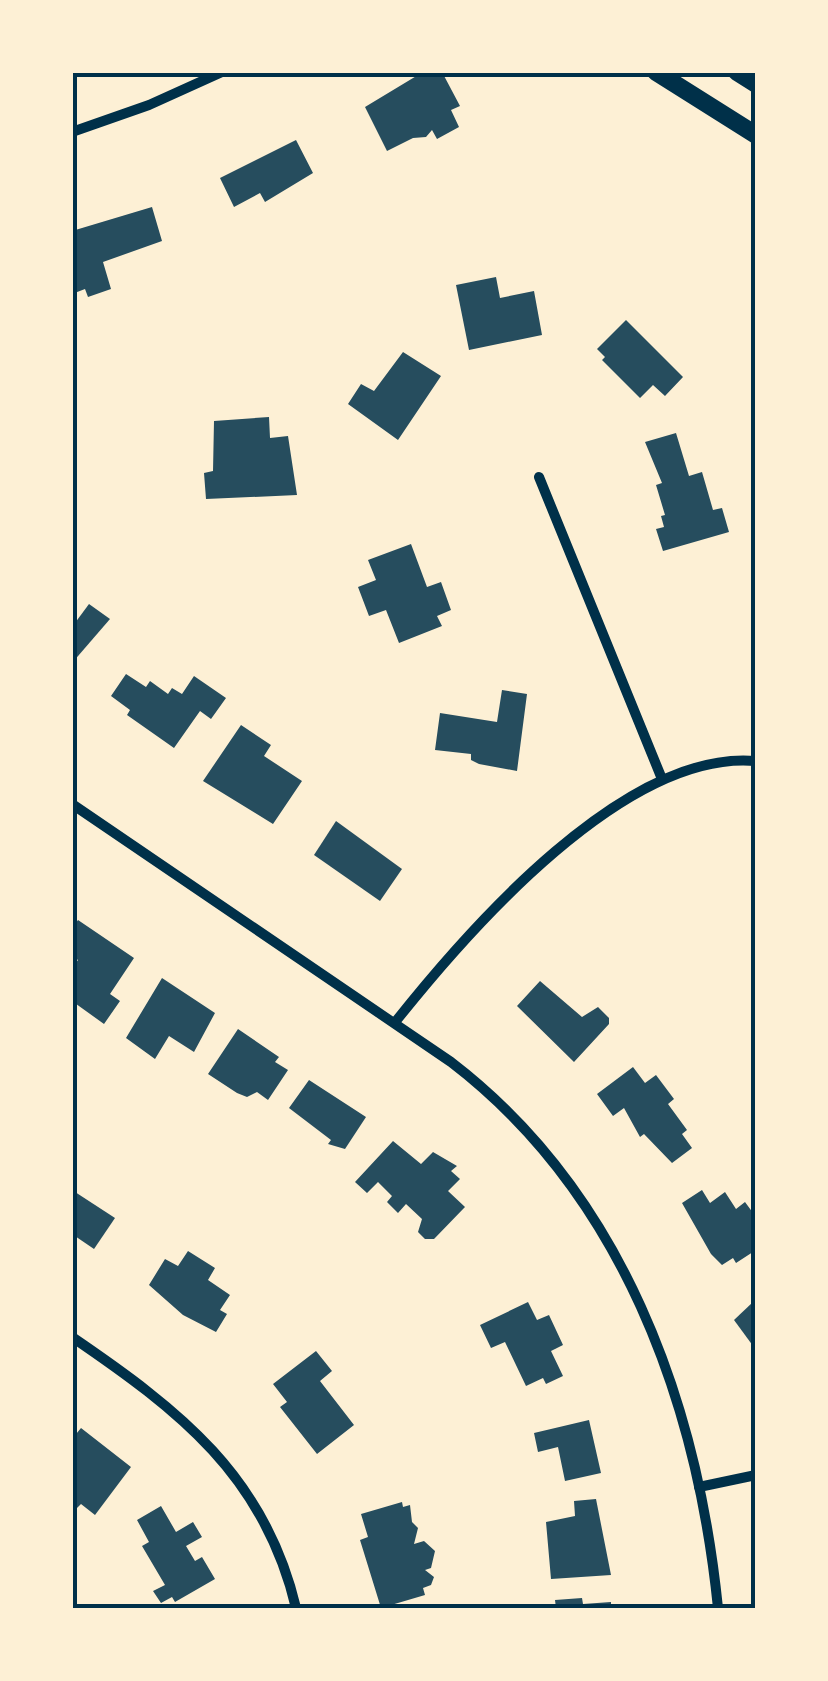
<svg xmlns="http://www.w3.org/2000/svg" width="828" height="1681" viewBox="0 0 828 1681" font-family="'PT Sans',sans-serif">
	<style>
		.building { fill: #264d5e }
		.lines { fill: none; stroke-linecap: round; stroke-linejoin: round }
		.minor { stroke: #003049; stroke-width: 10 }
		.secondary { stroke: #003049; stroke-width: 18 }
		.neatline { fill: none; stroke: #003049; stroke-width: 4 }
	</style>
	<rect width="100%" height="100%" fill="#fdf0d5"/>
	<g class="building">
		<path d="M423,72H442L460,106L451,110L459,127L437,139L432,130L426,137L413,138L387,151L365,107Z"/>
		<path d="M296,140L313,173L265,202L260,193L234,207L220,178Z"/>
		<path d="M152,207L162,241L103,262L111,289L88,297L85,289L72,294V231Z"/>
		<path d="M496,277L500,298L534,291L542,335L469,350L456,285Z"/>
		<path d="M626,320L683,377L665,396L653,385L640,398L602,360L605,357L597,349Z"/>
		<path d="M403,352L441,376L398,440L348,404L361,384L374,391Z"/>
		<path d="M269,417L270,438L288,436L297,495L206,499L204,473L213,471L214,421Z"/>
		<path d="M676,433L689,476L702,472L713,510L722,508L729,532L663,551L656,529L664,527L661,516L665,515L656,485L662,483L645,442Z"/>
		<path d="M411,544L427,587L441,582L451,610L437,616L442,626L399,643L386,610L369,616L358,587L376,580L368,560Z"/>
		<path d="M89,604L110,619L72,663V627Z"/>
		<path d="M126,674L146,687L150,681L168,694L172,688L182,694L194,676L226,698L211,719L200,711L174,748L127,715L130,710L111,696Z"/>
		<path d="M502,690L527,694L517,771L479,764L471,760V754L435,750L440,713L497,722Z"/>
		<path d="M241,725L271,745L264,756L302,781L273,824L203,781Z"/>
		<path d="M336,821L402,869L380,901L314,855Z"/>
		<path d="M78,920L134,958L110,994L120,1001L104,1024L72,1001V968L78,960L72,956V928Z"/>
		<path d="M162,978L215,1013L194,1052L169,1036L155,1059L126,1038Z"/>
		<path d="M540,981L582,1017L598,1007L609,1018V1024L574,1062L517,1006Z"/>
		<path d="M238,1029L279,1057L275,1062L288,1070L268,1100L257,1092L247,1097L237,1093L208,1074Z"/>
		<path d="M633,1067L645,1083L656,1075L674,1099L668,1104L687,1130L682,1134L692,1148L672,1163L644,1134L640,1137L624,1108L613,1116L597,1094Z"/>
		<path d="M309,1080L366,1117L345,1149L328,1144L331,1140L289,1108Z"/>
		<path d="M393,1141L421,1164L433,1152L457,1166L451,1171L460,1179L448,1191L465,1207L434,1239H425L418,1232L422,1219L406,1204L398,1213L387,1202L392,1196L378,1182L367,1193L355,1182Z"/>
		<path d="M72,1190L115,1218L94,1249L72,1234Z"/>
		<path d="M702,1190L710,1203L725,1192L736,1209L745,1202L756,1217V1250L736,1263L733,1258L722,1265L711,1254L682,1203Z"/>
		<path d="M188,1251L215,1268L208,1280L230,1295L220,1310L227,1314L216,1332L183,1315L149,1285L165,1259L178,1266Z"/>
		<path d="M528,1302L537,1320L549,1315L563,1345L551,1351L563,1376L546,1384L543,1378L526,1386L505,1342L491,1348L480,1325Z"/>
		<path d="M753,1302L756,1304V1350L734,1320Z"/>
		<path d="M316,1351L332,1371L320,1381L354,1425L317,1454L280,1407L287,1402L273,1384Z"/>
		<path d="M589,1420L601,1473L565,1481L558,1447L538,1452L534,1433Z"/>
		<path d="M81,1428L131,1467L95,1515L81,1504L77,1508L72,1505V1439Z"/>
		<path d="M596,1499L611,1575L551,1579L546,1522L575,1516L574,1501Z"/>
		<path d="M402,1502L403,1507L410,1505L412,1522L418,1528L414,1544L424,1541L435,1551L431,1568L425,1570L434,1577L431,1585L423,1588L425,1595L381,1608L360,1540L368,1537L361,1514Z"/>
		<path d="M161,1506L176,1532L193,1522L202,1537L186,1546L195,1561L202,1557L215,1579L175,1602L172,1597L161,1603L153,1591L165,1585L142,1546L149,1542L137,1520Z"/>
		<path d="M582,1598L583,1604L611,1602V1608H556L555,1600Z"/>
	</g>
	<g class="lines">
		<g class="minor">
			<path d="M72,132L149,105L222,72"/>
			<path d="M539,477L662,779"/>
			<path d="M72,804L451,1062C622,1193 697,1401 718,1608"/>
			<path d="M396,1021C470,928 626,749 756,761"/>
			<path d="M72,1337C179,1410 265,1476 296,1608"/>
			<path d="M699,1487L756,1475"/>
		</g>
		<g class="secondary">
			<path d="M656,72L756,135"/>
			<path d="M737,72L756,84"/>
		</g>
	</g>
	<rect width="828" height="1681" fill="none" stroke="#fdf0d5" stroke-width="150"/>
	<rect x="75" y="75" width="678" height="1531" class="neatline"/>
</svg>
